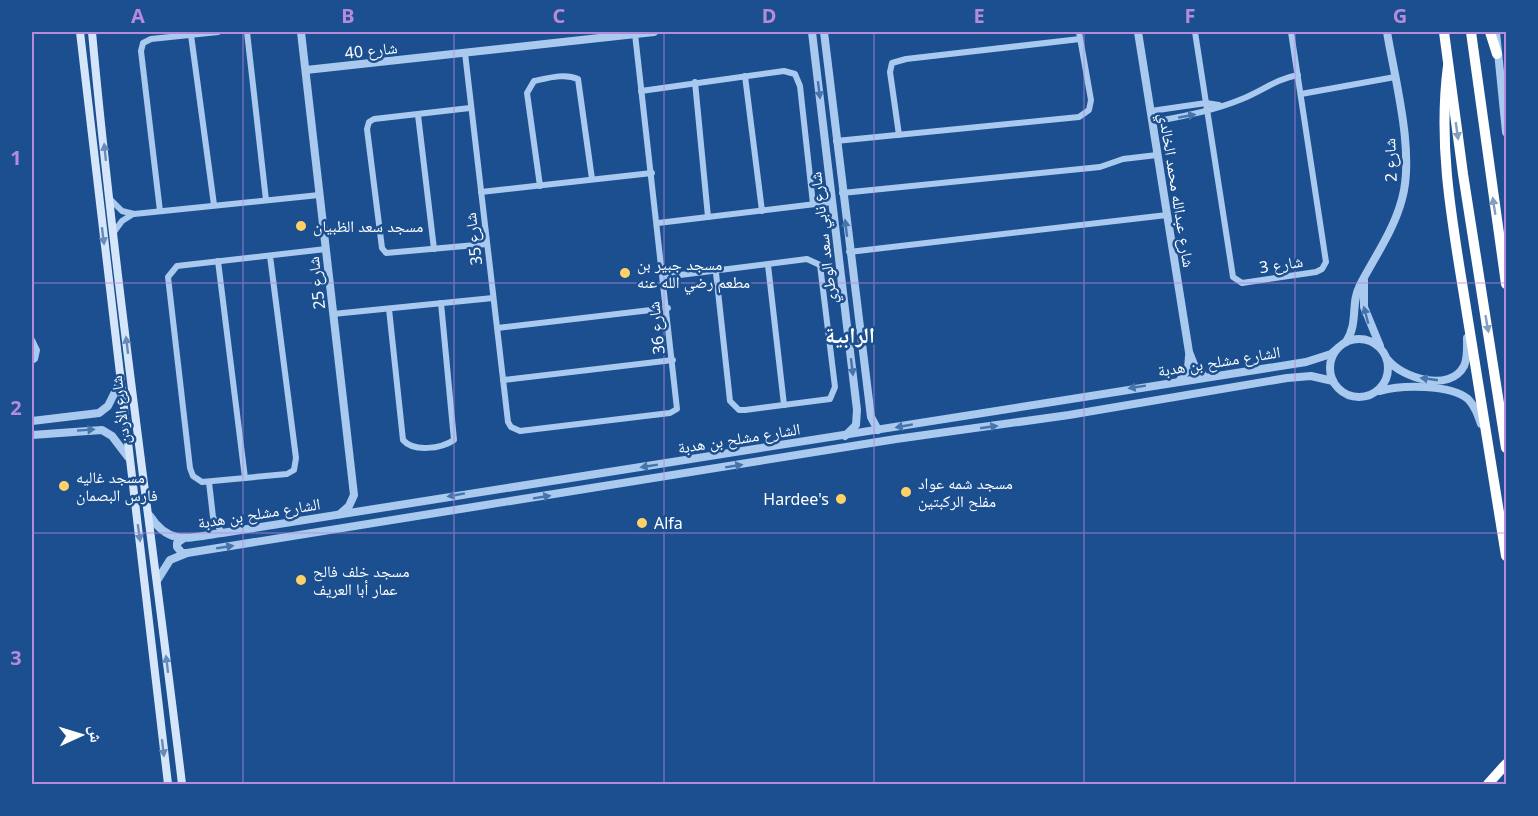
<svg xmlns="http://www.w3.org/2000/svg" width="1538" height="816" viewBox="0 0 1538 816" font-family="'Noto Sans','Noto Naskh Arabic',sans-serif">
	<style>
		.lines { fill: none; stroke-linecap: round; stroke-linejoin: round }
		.minor { stroke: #a9c9ee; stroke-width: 6 }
		.tertiary { stroke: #a9c9ee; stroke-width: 8 }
		.secondary { stroke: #d6e6fa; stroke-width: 8 }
		.motorway { stroke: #fff; stroke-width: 10 }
		.oneway { fill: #4674ac }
		.oneway2 { fill: #829ec1 }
		.oneway3 { fill: #668bba }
		.grid { fill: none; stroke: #b68bdc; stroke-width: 1.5; stroke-opacity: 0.55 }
		.poi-dot { fill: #ffd166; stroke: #1b4f8f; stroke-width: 2 }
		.labels { text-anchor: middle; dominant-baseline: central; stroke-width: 5; stroke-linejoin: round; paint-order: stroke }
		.street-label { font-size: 16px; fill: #fff; stroke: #1b4f8f }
		.poi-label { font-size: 16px; fill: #fff; stroke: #1b4f8f; text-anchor: start }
		.district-label { font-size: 22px; font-weight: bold; fill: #fff; stroke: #1b4f8f }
		.neatline { fill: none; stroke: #b68bdc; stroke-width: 2 }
		.grid-label { font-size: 20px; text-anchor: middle; font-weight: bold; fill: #b68bdc }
	</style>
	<rect width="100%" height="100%" fill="#1b4f8f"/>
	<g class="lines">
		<g class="minor">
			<path d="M247,32L266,200"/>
			<path d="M1195,32L1233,277L1242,283L1316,272L1322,269L1326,262L1291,32"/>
			<path d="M191,35L214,205"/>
			<path d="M465,53L508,422L511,427L520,431L670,413L677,409L635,34"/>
			<path d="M745,76L762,211"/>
			<path d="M695,82L708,217"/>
			<path d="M641,91L784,71L795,74L800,86L813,204"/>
			<path d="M1301,94L1395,77"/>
			<path d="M470,108L374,119L369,122L367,129L382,248L386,253L487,244"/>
			<path d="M1151,111L1206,103L1219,105"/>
			<path d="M418,115L434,249"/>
			<path d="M1153,122C1184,116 1213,111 1242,99C1262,91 1276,79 1298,75"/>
			<path d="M899,135L890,72L892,63L906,59L1080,39"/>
			<path d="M836,141L1079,117L1089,110L1091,100L1079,32"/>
			<path d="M540,186L527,93L534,81C548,78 565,73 578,79L592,179"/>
			<path d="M481,192L652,173"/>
			<path d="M842,193L1100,167L1123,159L1157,155"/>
			<path d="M110,199L122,211L134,214L319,195"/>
			<path d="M160,211L141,51L143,43L151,39L218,32"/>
			<path d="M658,223L832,202"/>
			<path d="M114,232L122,221L133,214"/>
			<path d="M849,252L1167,215"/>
			<path d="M270,256L296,458L294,470L287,474L202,482L193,476L190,468L168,277L177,266L326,249"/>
			<path d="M218,261L245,478"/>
			<path d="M768,265L784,405"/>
			<path d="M664,277L807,259L820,265L835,387L830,399L745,410H739L730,401L716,273"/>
			<path d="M389,309L403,440C413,452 441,449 454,440L441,303"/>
			<path d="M333,314L493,298"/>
			<path d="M497,328L668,308"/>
			<path d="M32,340L37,350L35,359L32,361"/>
			<path d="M503,380L673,360"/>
			<path d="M209,482L213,517L222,533"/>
		</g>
		<g class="tertiary">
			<path d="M301,32L354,495L349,506L340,514"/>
			<path d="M812,32L857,410L856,425L845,436"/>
			<path d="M824,32L871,417L878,430"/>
			<path d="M1138,32L1189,352L1195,367L1205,377"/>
			<path d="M1496,32L1506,132"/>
			<path d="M306,70L654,32"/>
			<path d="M1364,281V307L1380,346"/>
			<circle cx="1359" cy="368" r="29"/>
			<path d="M1346,342C1359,322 1350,304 1360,285C1374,258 1394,230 1402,199C1415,153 1395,80 1387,32"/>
			<path d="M1388,360C1402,378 1450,393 1464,366C1468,358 1467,347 1467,338"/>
			<path d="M1180,380L1188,369L1189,356"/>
			<path d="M1380,391C1401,385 1450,384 1468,399C1475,406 1478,415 1481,424"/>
			<path d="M32,421L99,413L108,406L120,382"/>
			<path d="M32,435L102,430L112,436L128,457"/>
			<path d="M150,516C170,547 191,537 222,533L1306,362L1331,354L1338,348"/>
			<path d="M184,538L177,543V547L182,553H187"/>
			<path d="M158,579L170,560L187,553L896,439L1069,415L1287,378L1311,376L1333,381"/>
		</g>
		<g class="secondary">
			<path d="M80,32L168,784"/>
			<path d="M92,32C115,283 152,534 182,784"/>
		</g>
		<g class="motorway">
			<path d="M1444,32L1463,174L1506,448"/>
			<path d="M1471,32L1506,284"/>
			<path d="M1490,32L1497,54"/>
			<path d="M1448,66C1438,142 1451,215 1463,289C1477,378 1492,467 1506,556"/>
			<path d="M1488,784L1506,764"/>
		</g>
	</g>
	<defs><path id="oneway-solid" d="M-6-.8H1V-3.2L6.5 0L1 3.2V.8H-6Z" transform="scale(1.5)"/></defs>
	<g class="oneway">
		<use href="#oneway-solid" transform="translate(819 90) rotate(83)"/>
		<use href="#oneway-solid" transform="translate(1187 116) rotate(-10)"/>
		<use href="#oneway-solid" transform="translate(846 228) rotate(-97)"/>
		<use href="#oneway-solid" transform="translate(1366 315) rotate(-105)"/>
		<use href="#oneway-solid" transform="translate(852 367) rotate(83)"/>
		<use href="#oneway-solid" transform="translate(1429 379) rotate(-172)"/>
		<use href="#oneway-solid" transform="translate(1137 387) rotate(171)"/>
		<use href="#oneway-solid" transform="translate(904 426) rotate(170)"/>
		<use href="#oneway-solid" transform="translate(989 427) rotate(-8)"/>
		<use href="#oneway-solid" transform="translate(86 430) rotate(-4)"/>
		<use href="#oneway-solid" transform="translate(649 466) rotate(171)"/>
		<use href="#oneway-solid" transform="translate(734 466) rotate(-9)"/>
		<use href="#oneway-solid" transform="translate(456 495) rotate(170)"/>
		<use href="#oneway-solid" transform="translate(542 497) rotate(-9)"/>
		<use href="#oneway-solid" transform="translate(225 547) rotate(-9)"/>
	</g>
	<g class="oneway2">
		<use href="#oneway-solid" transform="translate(1457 131) rotate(82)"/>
		<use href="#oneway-solid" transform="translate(1494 206) rotate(-99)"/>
		<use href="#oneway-solid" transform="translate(1487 324) rotate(80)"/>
	</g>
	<g class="oneway3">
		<use href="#oneway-solid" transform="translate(105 152) rotate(-96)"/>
		<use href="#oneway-solid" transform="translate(103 236) rotate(83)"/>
		<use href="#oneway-solid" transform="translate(127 345) rotate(-97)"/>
		<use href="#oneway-solid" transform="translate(139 533) rotate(82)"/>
		<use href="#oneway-solid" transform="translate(167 664) rotate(-97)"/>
		<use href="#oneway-solid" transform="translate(163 748) rotate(83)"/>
	</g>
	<path class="grid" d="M243,32V784M454,32V784M664,32V784M874,32V784M1084,32V784M1295,32V784M32,283H1506M32,533H1506"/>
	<g class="poi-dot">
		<circle cx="301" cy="226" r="6"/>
		<circle cx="625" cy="273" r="6"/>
		<circle cx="64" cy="486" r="6"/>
		<circle cx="906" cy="492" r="6"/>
		<circle cx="841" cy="499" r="6"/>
		<circle cx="642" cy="523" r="6"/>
		<circle cx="301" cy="580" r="6"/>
	</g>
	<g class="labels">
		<g class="street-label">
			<text transform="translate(371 50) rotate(-6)">شارع 40</text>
			<text transform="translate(1390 160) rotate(-92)">شارع 2</text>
			<text transform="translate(1177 190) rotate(81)">شارع عبدالله محمد الخالدي</text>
			<text transform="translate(823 238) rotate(-97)">شارع نابي سعد الوطري</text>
			<text transform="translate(473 239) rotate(-97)">شارع 35</text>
			<text transform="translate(1281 264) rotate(-9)">شارع 3</text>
			<text transform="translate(316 283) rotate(-97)">شارع 25</text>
			<text transform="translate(656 328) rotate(-96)">شارع 36</text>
			<text transform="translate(1219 361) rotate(-9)">الشارع مشلح بن هدبة</text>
			<text transform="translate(120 410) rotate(-97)">شارع الأردن</text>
			<text transform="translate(739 438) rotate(-9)">الشارع مشلح بن هدبة</text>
			<text transform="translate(259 513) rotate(-9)">الشارع مشلح بن هدبة</text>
		</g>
		<g class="poi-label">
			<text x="313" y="226">مسجد سعد الظبيان</text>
			<text x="637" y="264">مسجد جبير بن<tspan x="637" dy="18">مطعم رضي الله عنه</tspan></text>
			<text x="76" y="477">مسجد غاليه<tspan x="76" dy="18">فارس البصمان</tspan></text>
			<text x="918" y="483">مسجد شمه عواد<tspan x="918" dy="18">مفلح الركبتين</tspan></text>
			<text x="829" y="499" text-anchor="end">Hardee's</text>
			<text x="654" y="523">Alfa</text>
			<text x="313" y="571">مسجد خلف فالح<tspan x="313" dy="18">عمار أبا العريف</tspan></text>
		</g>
		<g class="district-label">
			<text x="850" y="334">الرابية</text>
		</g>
	</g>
	<rect width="1538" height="816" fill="none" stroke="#1b4f8f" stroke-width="66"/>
	<g transform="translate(81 735) rotate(86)" stroke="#1b4f8f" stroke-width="4.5" paint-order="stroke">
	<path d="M0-4.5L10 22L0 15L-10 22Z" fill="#ffffff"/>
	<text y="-9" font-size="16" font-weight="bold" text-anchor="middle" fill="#ffffff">ش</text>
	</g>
	<rect x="33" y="33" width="1472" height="750" class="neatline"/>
	<g class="grid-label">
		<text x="138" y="23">A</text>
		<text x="348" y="23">B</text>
		<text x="559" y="23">C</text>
		<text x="769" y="23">D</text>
		<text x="979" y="23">E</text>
		<text x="1190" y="23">F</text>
		<text x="1400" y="23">G</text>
		<text x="16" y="165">1</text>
		<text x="16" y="415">2</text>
		<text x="16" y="665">3</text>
	</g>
</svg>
